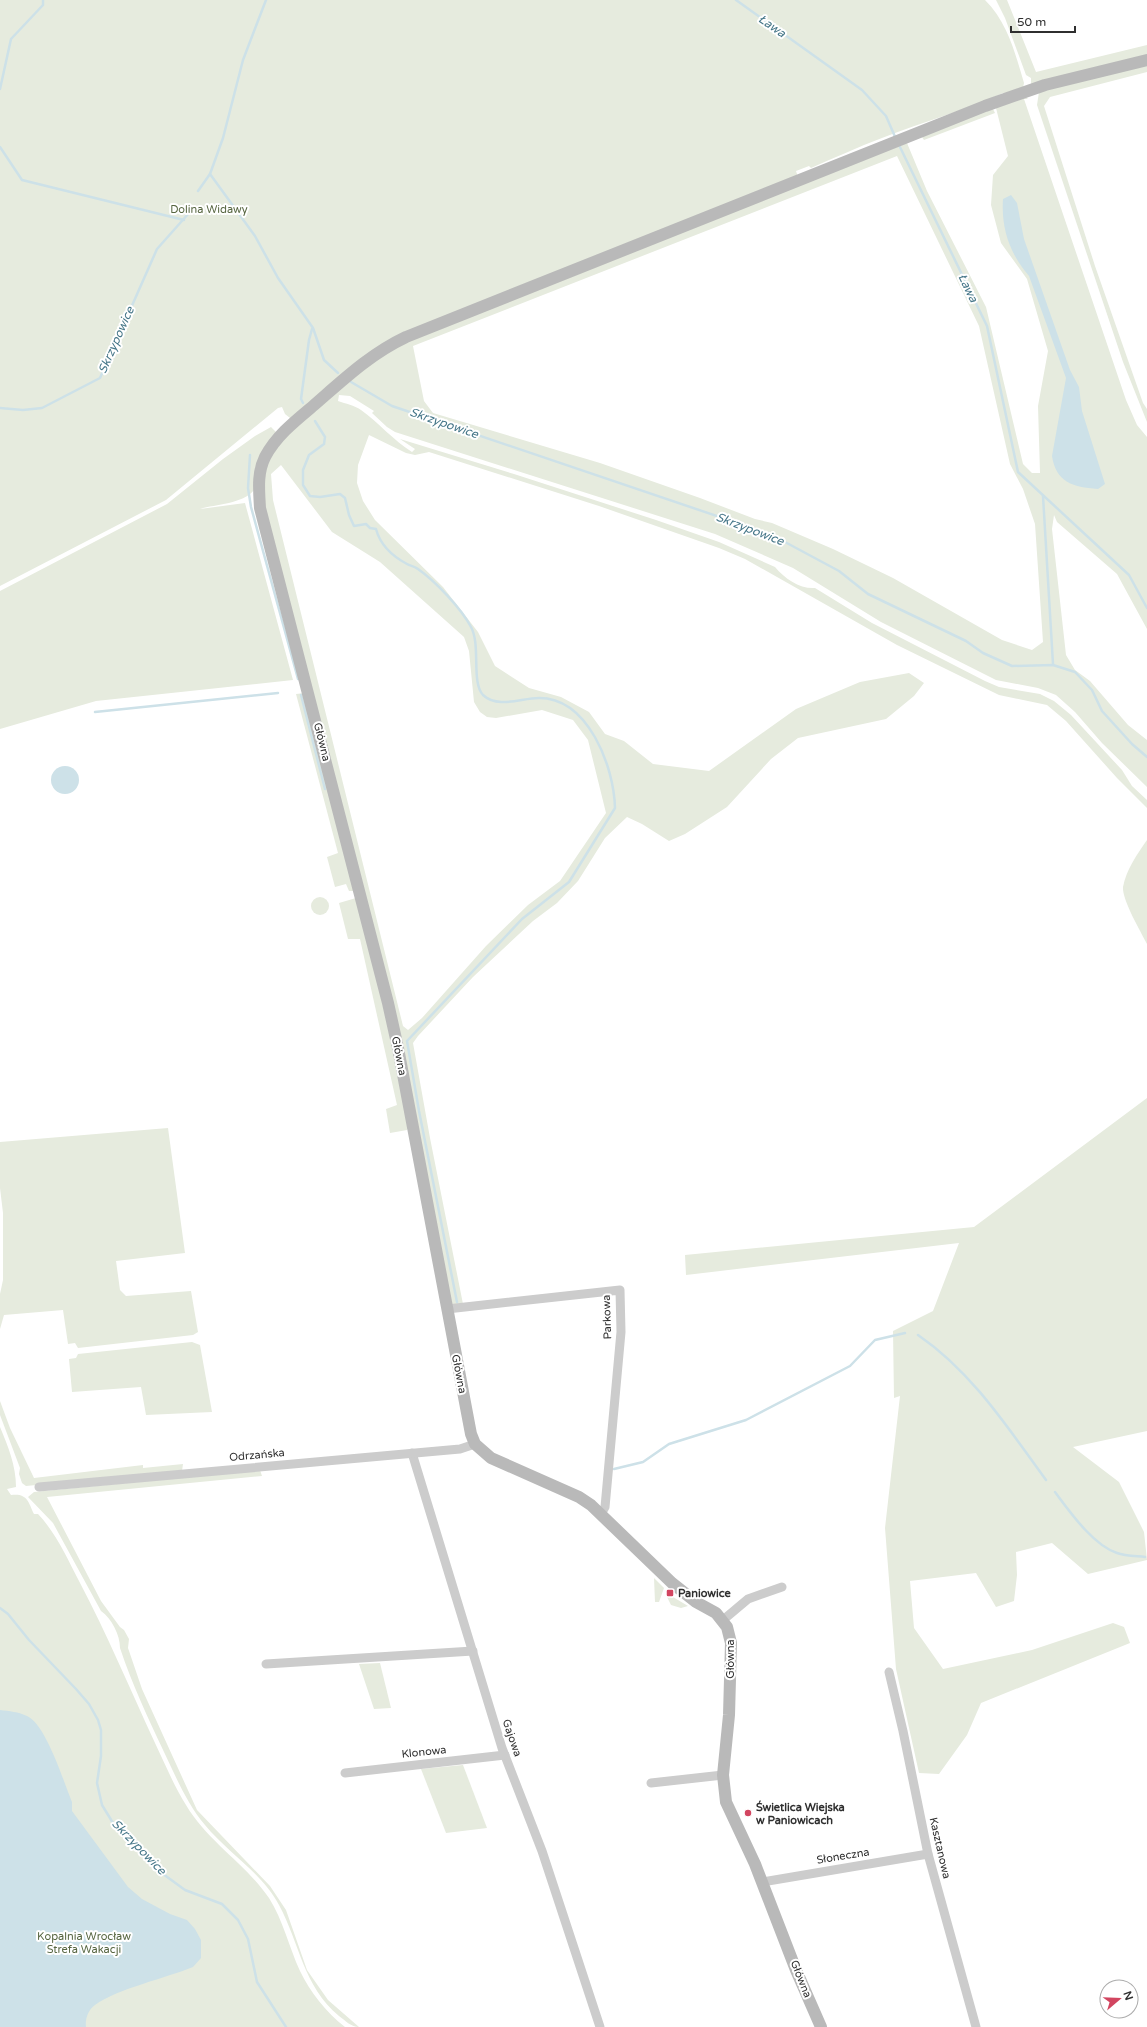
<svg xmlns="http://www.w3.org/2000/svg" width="1147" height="2027" viewBox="0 0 1147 2027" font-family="'Varela Round',sans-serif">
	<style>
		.green { fill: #e6ebde; fill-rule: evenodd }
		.water { fill: #cde1e8 }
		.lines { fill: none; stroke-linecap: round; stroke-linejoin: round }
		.stream { stroke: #cde1e8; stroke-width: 2.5 }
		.street { stroke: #ccc; stroke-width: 9 }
		.secondary { stroke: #b9b9b9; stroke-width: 12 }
		.poi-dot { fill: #d24560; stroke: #fff; stroke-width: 1.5 }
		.labels { text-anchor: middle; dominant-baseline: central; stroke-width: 4; stroke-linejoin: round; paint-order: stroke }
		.park-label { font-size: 11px; fill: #576641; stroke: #fff }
		.street-label { font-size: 11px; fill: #2f2f2f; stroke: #fff }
		.poi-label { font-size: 11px; font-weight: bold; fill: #2f2f2f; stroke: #fff; text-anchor: start }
		.water-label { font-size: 12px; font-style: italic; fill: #457688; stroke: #fff }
	</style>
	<rect width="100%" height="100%" fill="#fff"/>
	<g class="green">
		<path d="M0,0H985C1008,23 1015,53 1024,83L1023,88L1005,95L1003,93C964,111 922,122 882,138C858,147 834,158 811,168L809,166L796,171L798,177L785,191L907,143L927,191L986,307L1023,464L1032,473H1040L1038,406L1048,351L1027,279L1001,243L991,205L993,175L1008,156L996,108L1024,96L1028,99H1024L1126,400L1137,425L1147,437V629L1117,574L1057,522L1054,515L1052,529L1066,655L1075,670L1090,681L1128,725L1147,740V787L1102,743L1075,712L1056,695L1038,688L996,680L881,622L793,568L715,534L395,432L387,427L372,413L374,411L350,396L339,395L338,401C346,404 354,405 361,410C379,423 393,440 412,452L415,449L400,439L514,474L656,520L719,542L775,567C785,579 800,589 815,588L872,623L985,681L999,687L1040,694L1054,701L1071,715L1122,770L1132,786L1147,800V808L1117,778L1066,721L1047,705L999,695L897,645L745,559L719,548L599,506L429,452L415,455L406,453L369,435L358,465L357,483L363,501L375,520L443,587L478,632L495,666L529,688L561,697L589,712L605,734L624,741L653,764L709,771L796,709L860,682L909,673L924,683L914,696L886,719L798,738L771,759L727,807L685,834L669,841L642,824L627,817L605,838L578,881L557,903L533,921L473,977L418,1036L413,1043L430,1138L463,1304L452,1305L405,1070L263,509V479L268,463L290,418L285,414L282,407L278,408L166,500L0,586ZM897,156L979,326L1010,464L1023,489L1035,524L1043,642L1032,650L1002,640L893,578L833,549L772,523L755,519L700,498L600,463L433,413L424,401L413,346ZM281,465L332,532L380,562L464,637L469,651L474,702L480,712L487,717L496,718L542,710L573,720L588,740L606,813L560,881L528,905L486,946L422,1018L408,1030L403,1026L273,500L271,474Z"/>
		<path d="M996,0H1007L1036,72L1147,45V57L1031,84V78L1026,75L1005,18Z"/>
		<path d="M1147,64V72L1050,97L1044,106L1095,266L1143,403L1147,409V422L1123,362L1037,105L1039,92Z"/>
		<path d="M992,107L995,113L924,140L922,137Z"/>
		<path d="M271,427L276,432L254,490C243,504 216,504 200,509L245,503L293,680L96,701L0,729V591L167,504L223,459L255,436Z"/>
		<path d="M305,693L355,886L353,891H349L346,884L335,887L327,857L338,853L296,694Z"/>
		<path d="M1147,840V944C1141,932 1122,900 1123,887C1126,870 1138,853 1147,840Z"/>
		<circle cx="320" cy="906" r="9"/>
		<path d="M356,898L385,1004L409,1127L407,1130L390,1133L386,1109L397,1105L360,939H348L339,903Z"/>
		<path d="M1147,1098V1431L1073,1447L1119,1482L1144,1532L1147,1560L1088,1574L1052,1543L1016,1552L1017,1575L1014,1601L996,1607L976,1573L910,1581L914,1628L943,1669L1032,1650L1113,1623L1124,1627L1130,1643L981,1703L967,1735L939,1774L919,1773L896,1669L885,1528L900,1396L894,1398L893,1331L933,1311L959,1243L686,1275L685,1255L974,1227Z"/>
		<path d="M168,1128L185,1253L116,1261L120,1290L126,1296L191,1291L198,1332L193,1335L78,1348L75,1343L68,1344L63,1310L4,1315L0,1329V1294L3,1280V1213L0,1188V1142Z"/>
		<path d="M192,1342L200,1345L212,1412L146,1415L141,1387L72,1392L69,1359L76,1358L78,1354Z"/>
		<path d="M0,1401L10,1428L34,1478L143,1465V1468L183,1464L182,1471L26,1486L22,1483L19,1474L20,1468L0,1415Z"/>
		<path d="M0,1427C8,1446 16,1466 16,1487L7,1489L11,1495C27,1493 28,1501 34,1514H38C56,1533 67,1558 79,1581C107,1634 130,1689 155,1743C165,1764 174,1786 186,1805C208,1842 246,1864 269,1898C283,1920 289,1947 300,1971C310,1992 326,2012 345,2027H0Z"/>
		<path d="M260,1470L262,1476L47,1497L101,1601L120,1627L124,1630L129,1639L128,1648L142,1689L197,1810L270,1886L286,1910L307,1970L328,2000L359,2027C351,2027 346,2021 339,2016C303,1986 300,1944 279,1905C262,1873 228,1853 205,1825C187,1804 176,1777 164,1752C148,1718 132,1684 120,1648C120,1635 112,1619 101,1611L53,1523L28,1497L34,1492Z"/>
		<path d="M654,1578L664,1588L659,1602H655Z"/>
		<path d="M668,1592L672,1598L673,1597L688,1606L681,1608L671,1605L667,1597Z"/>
		<path d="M380,1663L391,1708L374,1709L359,1664Z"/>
		<path d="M463,1765L487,1828L446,1833L421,1769Z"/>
	</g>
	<g class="water">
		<path d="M1011,195L1017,203L1024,239L1070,370L1079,387L1082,411L1105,484L1098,489C1072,487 1056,482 1052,456L1066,378L1029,276C1010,254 1001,229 1003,199Z"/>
		<circle cx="65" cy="780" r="14"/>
		<path d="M0,1710C9,1711 19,1712 27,1716C46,1724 64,1783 72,1802V1811L128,1887L142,1899L170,1914L187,1920L195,1929L201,1940V1958L193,1967C166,1978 117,1989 95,2005C88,2010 85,2019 86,2027H0Z"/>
	</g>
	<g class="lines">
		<g class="stream">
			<path d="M736,0L862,90L886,116L896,139"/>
			<path d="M0,89L11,39L43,5V0"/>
			<path d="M899,145L987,326L1018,472L1129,575L1147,608"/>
			<path d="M0,147L22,180L184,220"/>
			<path d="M210,174L255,236L278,278L313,328L324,360L338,373"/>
			<path d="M198,191L210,174L223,138L243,60L266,0"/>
			<path d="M351,382L392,406L770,534L839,571L868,594L966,641L983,653L1012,666L1053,665L1075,672L1092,690L1102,711L1132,744L1147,757"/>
			<path d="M303,403L301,399L309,340L312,329"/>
			<path d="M0,408L23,410L42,408L100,378L157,249L189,213"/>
			<path d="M315,421L325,437L324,444L309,455L303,470V485L310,496L320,497L340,494L345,498L349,515L354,526L366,524L370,528L376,529C380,544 392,556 407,564C410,566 415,566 418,569C435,581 461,608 471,627C481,645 471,682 483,695C498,709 521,698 539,698C588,698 614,766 615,808L569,882L522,919L407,1041L419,1111L457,1302"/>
			<path d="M250,455L248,488L251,507L298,679"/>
			<path d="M1043,496L1053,664"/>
			<path d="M301,695L325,789"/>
			<path d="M95,712L278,693"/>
			<path d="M918,1335C972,1372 1008,1428 1046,1480"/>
			<path d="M614,1469L643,1462L669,1444L746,1420L850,1366L875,1340L905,1333"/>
			<path d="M1055,1492C1070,1512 1093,1545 1117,1553C1125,1556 1136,1556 1145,1557"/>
			<path d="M0,1608L8,1614L29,1640L76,1689L89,1704L98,1720L101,1730V1756L97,1783L102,1805L113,1823L149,1855L159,1871L185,1890L222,1904L238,1920L248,1939L257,1982L286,2027"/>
		</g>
		<g class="street">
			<path d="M447,1309L620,1290L621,1332L605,1507L601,1514"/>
			<path d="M412,1453L502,1748L542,1851L600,2027"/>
			<path d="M39,1487L460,1449L475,1444"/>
			<path d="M723,1620L748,1599L782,1587"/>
			<path d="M266,1664L473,1651"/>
			<path d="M889,1672L903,1731L928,1854L976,2027"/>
			<path d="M345,1773L505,1755"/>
			<path d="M651,1783L723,1775"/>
			<path d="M762,1882L928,1854"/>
		</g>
		<path class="secondary" d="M821,2027L796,1970L755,1864L726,1802L723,1775L729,1715L731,1643L727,1627L716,1613L696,1602L672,1583L591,1505L579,1497L491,1458L475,1444L471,1434L398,1048L388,1003L260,508C259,490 257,473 265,457C276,436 295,421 313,406C343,380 370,354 406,337L985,106L1045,85L1147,60"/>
	</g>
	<g class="poi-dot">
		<rect x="666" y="1589" width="8" height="8" rx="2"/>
		<circle cx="748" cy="1813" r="4"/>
	</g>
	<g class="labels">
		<g class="park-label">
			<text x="209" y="209">Dolina Widawy</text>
			<text x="84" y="1936">Kopalnia Wrocław<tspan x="84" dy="13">Strefa Wakacji</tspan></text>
		</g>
		<g class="street-label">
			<text transform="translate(322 742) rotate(76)">Główna</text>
			<text transform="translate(399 1056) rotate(79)">Główna</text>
			<text transform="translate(607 1317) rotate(-92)">Parkowa</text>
			<text transform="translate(459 1374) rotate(79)">Główna</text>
			<text transform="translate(257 1455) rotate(-5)">Odrzańska</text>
			<text transform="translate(730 1659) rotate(-90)">Główna</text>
			<text transform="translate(512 1738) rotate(71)">Gajowa</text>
			<text transform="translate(424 1752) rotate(-6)">Klonowa</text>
			<text transform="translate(940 1848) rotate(77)">Kasztanowa</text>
			<text transform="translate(843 1856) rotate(-9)">Słoneczna</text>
			<text transform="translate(801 1979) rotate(68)">Główna</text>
		</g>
		<g class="poi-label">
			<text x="678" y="1593">Paniowice</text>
			<text x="756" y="1807">Świetlica Wiejska<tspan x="756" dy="13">w Paniowicach</tspan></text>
		</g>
		<g class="water-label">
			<text transform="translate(772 26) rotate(35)">Ława</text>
			<text transform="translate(968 288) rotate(64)">Ława</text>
			<text transform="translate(116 340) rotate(-66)">Skrzypowice</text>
			<text transform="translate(444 423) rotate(19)">Skrzypowice</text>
			<text transform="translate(750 529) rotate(21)">Skrzypowice</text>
			<text transform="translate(139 1847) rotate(46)">Skrzypowice</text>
		</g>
	</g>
	<g transform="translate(1119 1999) rotate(71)"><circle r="19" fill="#ffffff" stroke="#acacac"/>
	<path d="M0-3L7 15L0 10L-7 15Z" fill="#d24560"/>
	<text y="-6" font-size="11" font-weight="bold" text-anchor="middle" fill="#2f2f2f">N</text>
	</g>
	<path d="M1011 26v6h64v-6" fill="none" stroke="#2f2f2f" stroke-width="2"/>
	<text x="1017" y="26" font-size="12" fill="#2f2f2f" stroke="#ffffff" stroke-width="3" paint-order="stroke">50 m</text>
</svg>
